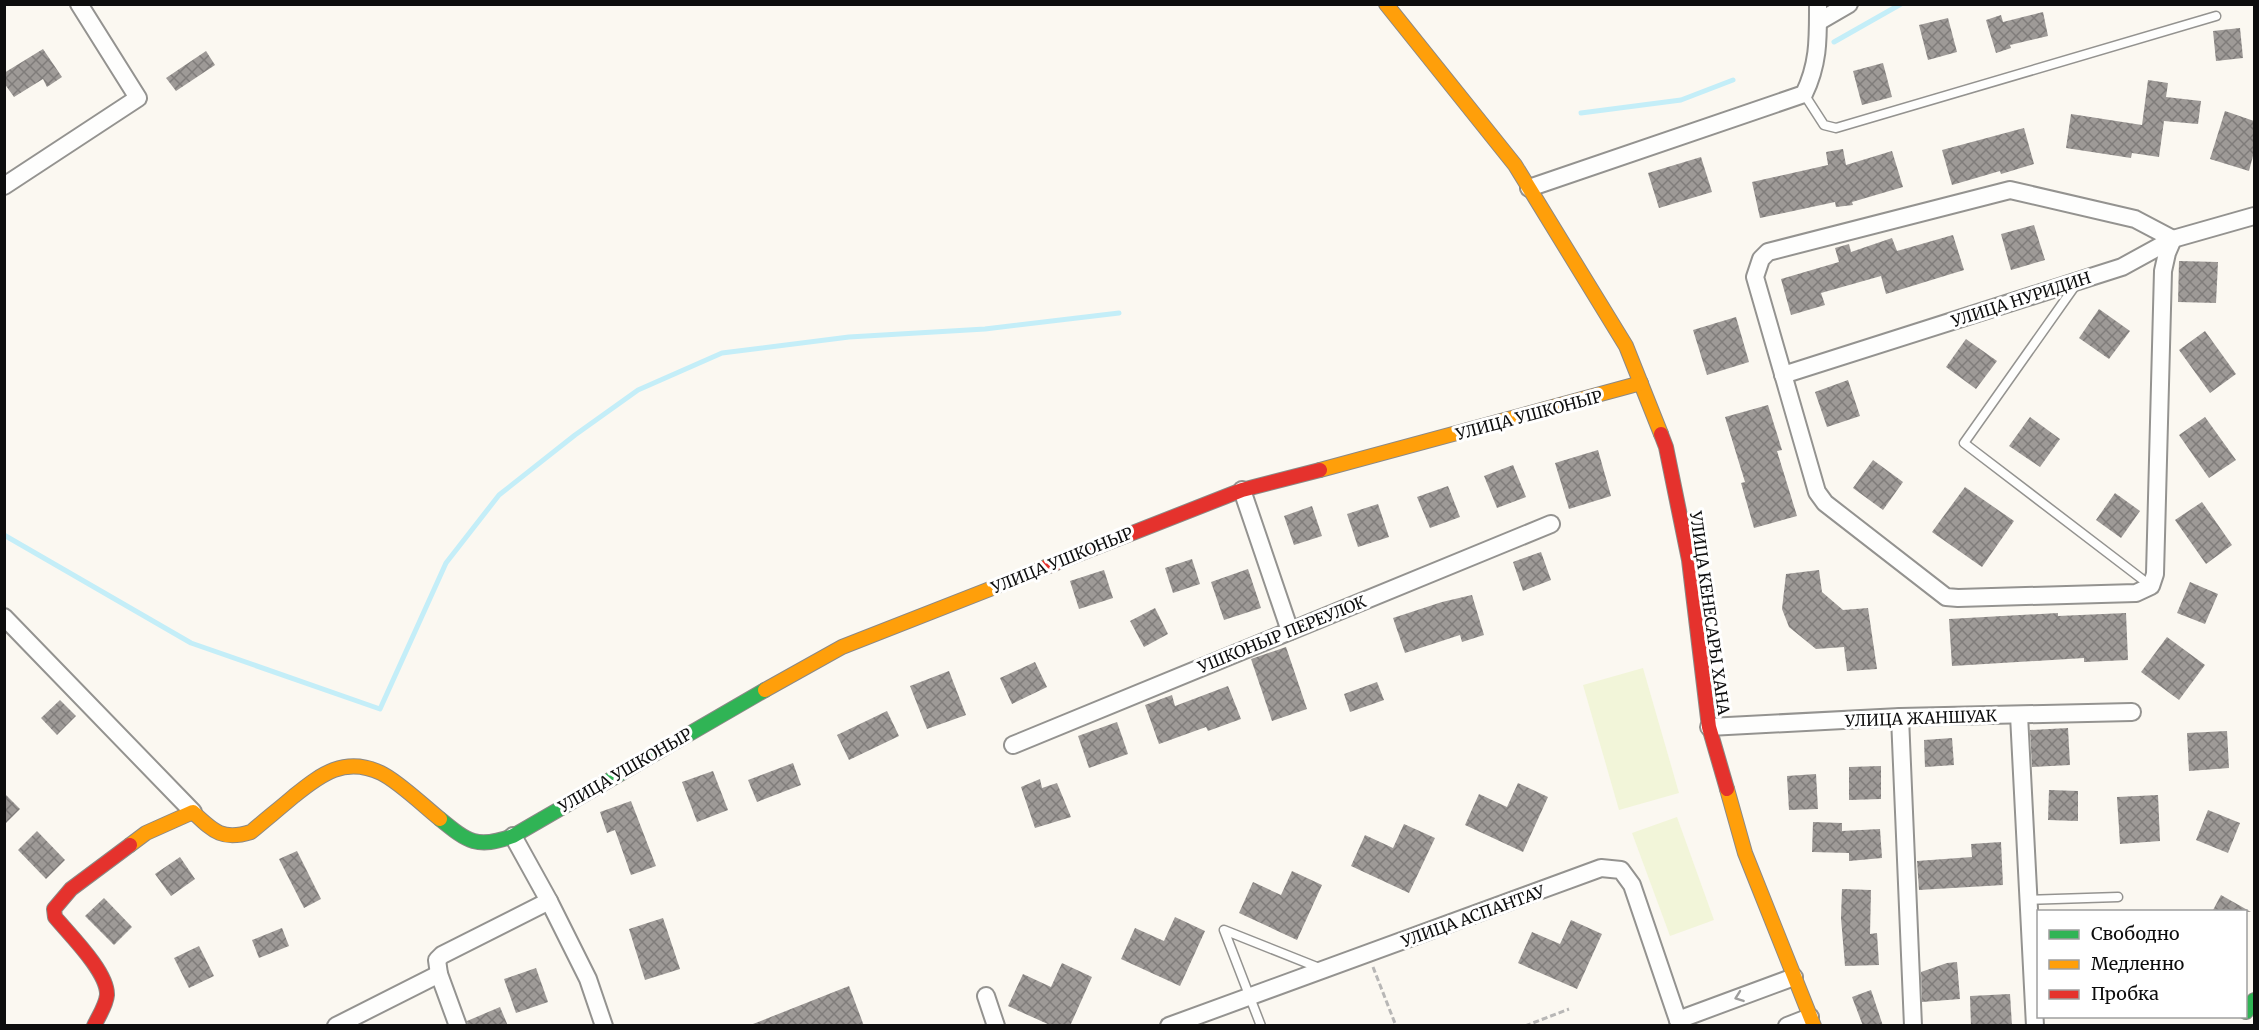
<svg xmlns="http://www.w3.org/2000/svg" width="2259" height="1030" viewBox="0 0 2259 1030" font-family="Merriweather,serif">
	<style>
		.pitch { fill: #f2f5d9 }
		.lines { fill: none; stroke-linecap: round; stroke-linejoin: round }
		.stream { stroke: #c4eef8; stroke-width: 5 }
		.building { fill: url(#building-cross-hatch) }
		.lane-casing { stroke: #949390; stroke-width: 11 }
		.street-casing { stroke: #949390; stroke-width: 20 }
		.fast-casing { stroke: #8b8986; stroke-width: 16 }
		.slow-casing { stroke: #8b8986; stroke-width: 16 }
		.jam-casing { stroke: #8b8986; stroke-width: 16 }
		.path { stroke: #b8b7b6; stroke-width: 3; stroke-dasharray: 6 3; stroke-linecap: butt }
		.lane { stroke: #fefefd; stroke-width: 8 }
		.street { stroke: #fefefd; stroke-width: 16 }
		.fast { stroke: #30b455; stroke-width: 14 }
		.slow { stroke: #ff9f0a; stroke-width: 14 }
		.jam { stroke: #e5322d; stroke-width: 14 }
		.oneway { stroke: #9e9e9d }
		.labels { text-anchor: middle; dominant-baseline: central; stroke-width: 6; stroke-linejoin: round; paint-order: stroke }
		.street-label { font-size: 16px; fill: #0d0d0d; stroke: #fff }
	</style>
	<defs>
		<pattern id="building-cross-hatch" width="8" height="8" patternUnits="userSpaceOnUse" patternTransform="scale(1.5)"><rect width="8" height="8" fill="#9e9a97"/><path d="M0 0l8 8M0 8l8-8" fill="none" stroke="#7f7c7a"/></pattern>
	</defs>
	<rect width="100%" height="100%" fill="#fbf8f1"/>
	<g class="pitch">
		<path d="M1643,668L1679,793L1619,810L1583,685Z"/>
		<path d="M1677,817L1714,920L1670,936L1632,833Z"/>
	</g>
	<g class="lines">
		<g class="stream">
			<path d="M1834,42L1901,4"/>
			<path d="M1581,113L1681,100L1733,80"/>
			<path d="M4,535L191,643L380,709L446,563L499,495L575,435L638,390L722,353L849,337L985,329L1119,313"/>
		</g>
	</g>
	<g class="building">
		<path d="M2043,12L2048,36L2010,45L2011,48L1996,53L1986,20L2001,15L2003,22Z"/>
		<path d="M1948,18L1957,52L1928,60L1919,25Z"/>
		<path d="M2240,28L2243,58L2216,61L2213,31Z"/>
		<path d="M43,49L62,77L47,87L43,79L14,97L4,83V73Z"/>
		<path d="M206,51L215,65L176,91L166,78Z"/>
		<path d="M1883,63L1892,97L1862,105L1853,71Z"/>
		<path d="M2148,80L2168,83L2166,97L2201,101L2198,124L2164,121L2159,157L2132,153L2131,158L2066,148L2071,114L2142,125Z"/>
		<path d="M2225,111L2254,121V152L2249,171L2210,159Z"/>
		<path d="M2024,128L2034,164L2001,174L2000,171L1952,185L1942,150Z"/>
		<path d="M1843,149L1846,165L1892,151L1903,187L1852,202L1853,205L1836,207L1835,202L1760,218L1752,182L1828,165L1826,152Z"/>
		<path d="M1701,157L1712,192L1659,208L1648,173Z"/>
		<path d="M2034,225L2045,260L2011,270L2001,234Z"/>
		<path d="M1953,235L1964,270L1886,294L1881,276L1821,293L1825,305L1791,315L1781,279L1839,262L1835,248L1849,244L1851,252L1892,238L1897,251Z"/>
		<path d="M2179,261L2218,262L2216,303L2178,302Z"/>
		<path d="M2099,309L2130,331L2109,359L2079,338Z"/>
		<path d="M1736,317L1749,362L1707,375L1693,330Z"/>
		<path d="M2205,331L2236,374L2210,393L2179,350Z"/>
		<path d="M1966,339L1997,361L1976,389L1946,367Z"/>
		<path d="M1848,380L1860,416L1827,427L1815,392Z"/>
		<path d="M1768,405L1782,450L1777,451L1797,516L1754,528L1741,483L1745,482L1725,417Z"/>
		<path d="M2030,417L2060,439L2040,467L2009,446Z"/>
		<path d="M2205,417L2236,460L2209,478L2179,435Z"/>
		<path d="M1598,450L1611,496L1569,509L1555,463Z"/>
		<path d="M1873,460L1903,482L1883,510L1853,488Z"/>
		<path d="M1513,465L1526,497L1497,508L1484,476Z"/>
		<path d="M1448,486L1460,517L1430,528L1417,497Z"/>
		<path d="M1965,487L2014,521L1982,567L1932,532Z"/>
		<path d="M2115,493L2140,511L2121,538L2096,520Z"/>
		<path d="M2202,502L2232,545L2206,564L2175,520Z"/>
		<path d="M1378,504L1389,537L1358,547L1347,514Z"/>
		<path d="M1312,506L1322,536L1294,545L1284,516Z"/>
		<path d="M1541,552L1551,580L1523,591L1513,562Z"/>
		<path d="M1192,559L1200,584L1173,593L1165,568Z"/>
		<path d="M1248,569L1261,608L1224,620L1211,582Z"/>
		<path d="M1104,570L1113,598L1079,609L1070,581Z"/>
		<path d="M1819,570L1822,592L1843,610L1868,608L1877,669L1847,671L1844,647L1816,649L1789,627L1782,609L1786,574Z"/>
		<path d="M2190,582L2218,594L2205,624L2177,613Z"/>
		<path d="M1472,595L1484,635L1462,642L1460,635L1405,653L1393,618L1442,602Z"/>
		<path d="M1155,608L1168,634L1144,647L1130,621Z"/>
		<path d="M2058,613V616L2126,613L2128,660L2084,662V658L1952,666L1949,619Z"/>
		<path d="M2167,637L2205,665L2179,700L2141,672Z"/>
		<path d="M1286,647L1307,709L1272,721L1251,659Z"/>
		<path d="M1035,662L1047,687L1012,704L1000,678Z"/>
		<path d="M949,671L966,715L927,729L910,686Z"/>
		<path d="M1377,682L1384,700L1350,712L1344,694Z"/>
		<path d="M1228,686L1241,719L1208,731L1206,727L1159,744L1145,705L1172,695L1175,706Z"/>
		<path d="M60,700L76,716L57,735L41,718Z"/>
		<path d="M887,711L899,736L849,760L837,735Z"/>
		<path d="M1117,722L1128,754L1089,768L1078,736Z"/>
		<path d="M2068,728L2070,765L2032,767L2030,730Z"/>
		<path d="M2227,731L2229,768L2189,771L2187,733Z"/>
		<path d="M1952,738L1954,765L1925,767L1924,740Z"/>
		<path d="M793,763L801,785L757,802L748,780Z"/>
		<path d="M1881,766V799L1849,800V767Z"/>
		<path d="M713,771L728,810L697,822L682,782Z"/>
		<path d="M1816,774L1818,809L1789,810L1787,776Z"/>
		<path d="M1040,779L1042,788L1057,783L1071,817L1035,828L1021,787Z"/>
		<path d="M1518,783L1548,797L1523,852L1465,825L1479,794L1507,807Z"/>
		<path d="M2049,790L2078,791V821L2048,820Z"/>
		<path d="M4,793L20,809L4,825Z"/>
		<path d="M2158,795L2160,841L2120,844L2117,797Z"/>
		<path d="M631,801L656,866L631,875L615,830L607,833L600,812Z"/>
		<path d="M2208,810L2240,823L2228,853L2196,840Z"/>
		<path d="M1813,822L1842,823V831L1880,829L1882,858L1849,861V853L1812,852Z"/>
		<path d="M1404,824L1435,838L1409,893L1351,866L1365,835L1393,848Z"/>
		<path d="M37,831L65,860L46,879L18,850Z"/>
		<path d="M2001,842L2003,885L1919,890L1917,861L1972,857L1971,844Z"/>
		<path d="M297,851L321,899L304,908L279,859Z"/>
		<path d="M180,857L195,879L171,896L155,874Z"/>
		<path d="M1292,871L1322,885L1297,940L1239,913L1253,882L1281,895Z"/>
		<path d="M1842,889L1871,890L1870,934L1877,933L1879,965L1845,966L1841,918Z"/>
		<path d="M2221,895L2251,912H2212Z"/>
		<path d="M104,898L132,927L114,945L85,916Z"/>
		<path d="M1175,917L1205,931L1180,986L1121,959L1135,928L1164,941Z"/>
		<path d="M663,918L680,969L645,980L629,929Z"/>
		<path d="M1571,920L1602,934L1577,989L1518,963L1532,932L1560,944Z"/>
		<path d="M282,928L289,946L259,958L252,940Z"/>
		<path d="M199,946L214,976L189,988L174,958Z"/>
		<path d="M1957,962L1960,999L1922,1002L1921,972L1947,963Z"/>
		<path d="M1062,963L1092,977L1070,1026H1052L1008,1006L1023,974L1051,987Z"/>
		<path d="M536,968L548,1002L516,1013L504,979Z"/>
		<path d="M849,986L864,1026H753V1024Z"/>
		<path d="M1871,990L1883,1026H1863L1852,997Z"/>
		<path d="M2010,994L2012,1026H1971L1970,996Z"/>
		<path d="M500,1007L508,1026H468L467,1021Z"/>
	</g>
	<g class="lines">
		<defs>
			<g id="lane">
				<path d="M1804,94L1824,125L1836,128L2216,16"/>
				<path d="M2077,283L1964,443L2151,586"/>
				<path d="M2028,900L2118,897"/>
				<path d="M1261,1026L1224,930L1322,969"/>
			</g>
			<g id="street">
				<path d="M1818,22L1849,4"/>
				<path d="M4,186L138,98L79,4"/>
				<path d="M1529,188L1804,94C1819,63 1818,38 1818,4"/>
				<path d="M2010,190L2135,219L2173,239L2167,253L2163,271L2155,574L2151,586L2136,593L1958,598L1946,597L1825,503L1817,492L1755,277L1761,259L1768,252Z"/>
				<path d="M1783,375L2122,267L2173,239L2254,216"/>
				<path d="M1242,490L1290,631"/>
				<path d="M4,617L193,812"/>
				<path d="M2019,715L2035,1026"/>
				<path d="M1900,717L1913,1026"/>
				<path d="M1709,727L1900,717L2132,712"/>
				<path d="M1013,745L1551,524"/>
				<path d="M549,901L588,979L604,1026"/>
				<path d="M986,996L996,1026"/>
				<path d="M1678,1020L1794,977"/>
				<path d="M336,1026L439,974"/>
				<path d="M458,1026L439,974L437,960L442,955L549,901L513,836"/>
				<path d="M1169,1026L1601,868L1621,870L1632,885L1680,1026"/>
				<path d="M1787,1026L1810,1017"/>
			</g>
			<g id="fast">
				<path d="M440,819C468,842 477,849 513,836L765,690"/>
				<path d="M2246,1012L2254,1000"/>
			</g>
			<g id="slow">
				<path d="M1386,4L1515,165L1626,346L1661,434"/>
				<path d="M1320,470L1641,383"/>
				<path d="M765,690L842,647L1046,567"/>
				<path d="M1727,789L1745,853L1814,1026"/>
				<path d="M130,845L146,833L193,812C213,831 222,841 251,832C265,820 280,808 294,796C321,774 345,756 381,773C398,781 425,807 440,819"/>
			</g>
			<g id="jam">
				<path d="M1661,434L1666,447L1689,560L1709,727L1727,789"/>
				<path d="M1046,567L1242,490L1320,470"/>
				<path d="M94,1026C98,1017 106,1006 107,995C108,972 69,934 55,917L54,909L71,889L130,845"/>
			</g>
		</defs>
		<use href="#lane" class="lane-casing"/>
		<use href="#street" class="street-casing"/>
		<use href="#fast" class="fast-casing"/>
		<use href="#slow" class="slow-casing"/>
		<use href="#jam" class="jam-casing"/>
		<g class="path">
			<path d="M1373,967L1396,1026"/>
			<path d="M1525,1026L1569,1009"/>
		</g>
		<use href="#lane" class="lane"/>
		<use href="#street" class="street"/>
		<use href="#fast" class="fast"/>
		<use href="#slow" class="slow"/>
		<use href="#jam" class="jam"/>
	</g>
	<defs><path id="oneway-chevron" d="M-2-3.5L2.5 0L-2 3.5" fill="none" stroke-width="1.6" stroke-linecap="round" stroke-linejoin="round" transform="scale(1.5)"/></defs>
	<use class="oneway" href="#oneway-chevron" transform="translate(1739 997) rotate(160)"/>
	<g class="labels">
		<g class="street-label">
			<text transform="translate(2021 299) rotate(-18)">УЛИЦА НУРИДИН</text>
			<text transform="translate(1529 415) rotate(-15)">УЛИЦА УШКОНЫР</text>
			<text transform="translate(1062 560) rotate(-22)">УЛИЦА УШКОНЫР</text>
			<text transform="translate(1710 613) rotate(82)">УЛИЦА КЕНЕСАРЫ ХАНА</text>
			<text transform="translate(1282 634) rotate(-22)">УШКОНЫР ПЕРЕУЛОК</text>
			<text transform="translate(1921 718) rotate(-2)">УЛИЦА ЖАНШУАК</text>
			<text transform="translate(625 770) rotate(-30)">УЛИЦА УШКОНЫР</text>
			<text transform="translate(1473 916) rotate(-20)">УЛИЦА АСПАНТАУ</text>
		</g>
	</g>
	<rect width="2259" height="1030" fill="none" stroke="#0d0d0d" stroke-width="12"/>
	<rect x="2037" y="910" width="210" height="108" fill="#ffffff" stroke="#9e9e9e" stroke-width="1.5"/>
	<rect x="2049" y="930" width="30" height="9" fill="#30b455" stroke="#9e9e9e" stroke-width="1.5"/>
	<text x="2091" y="940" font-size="18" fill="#0d0d0d">Свободно</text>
	<rect x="2049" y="960" width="30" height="9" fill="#ff9f0a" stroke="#9e9e9e" stroke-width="1.5"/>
	<text x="2091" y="970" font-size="18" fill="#0d0d0d">Медленно</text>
	<rect x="2049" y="990" width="30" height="9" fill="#e5322d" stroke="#9e9e9e" stroke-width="1.5"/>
	<text x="2091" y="1000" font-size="18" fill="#0d0d0d">Пробка</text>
</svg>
